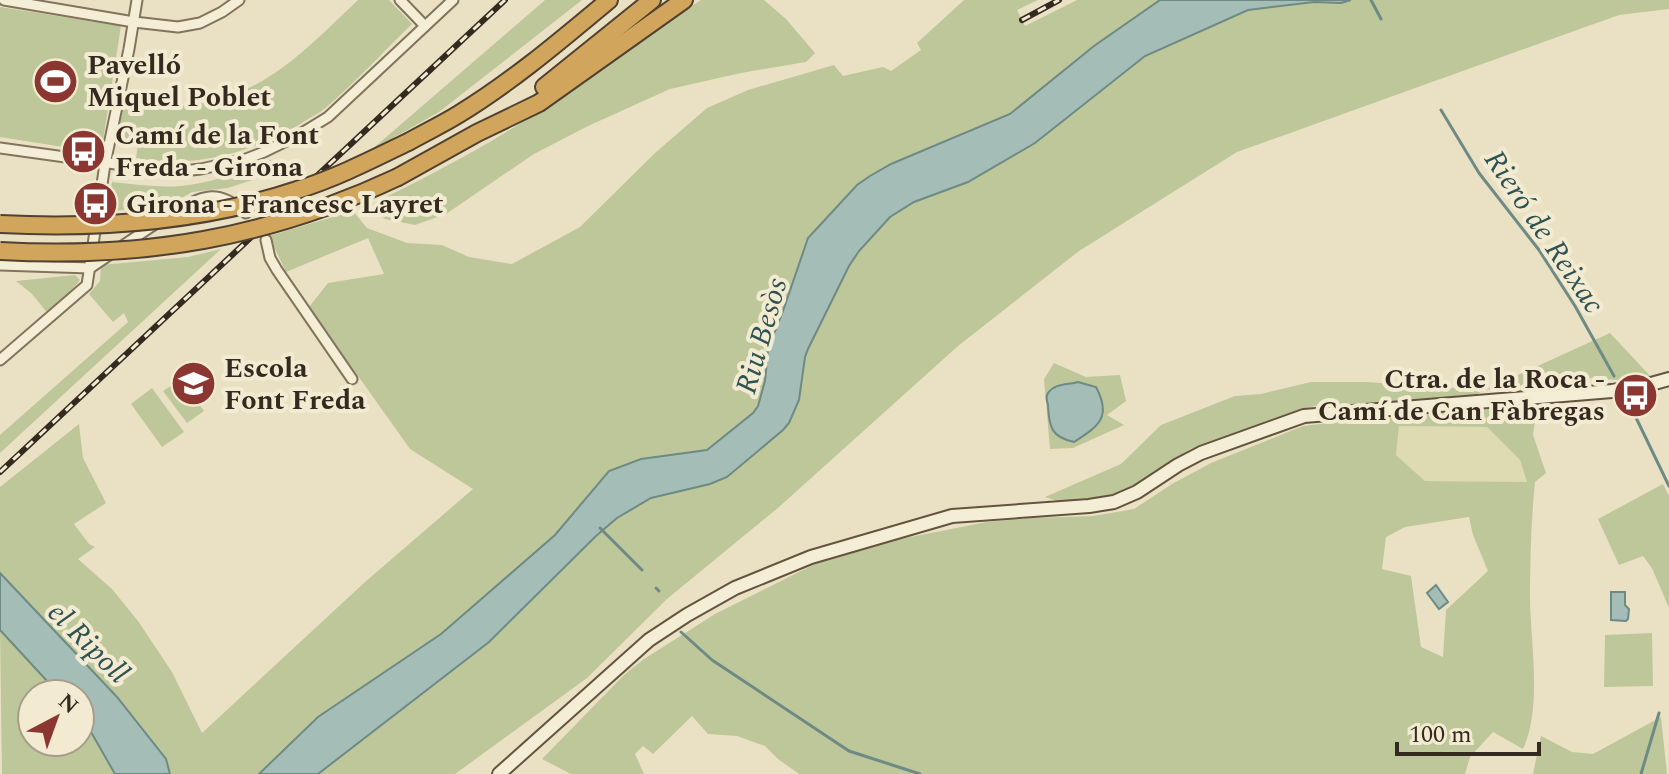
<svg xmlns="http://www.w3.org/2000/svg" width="1669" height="774" viewBox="0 0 1669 774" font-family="Spectral,serif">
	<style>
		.farmland { fill: #dedab2 }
		.green { fill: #bec799; fill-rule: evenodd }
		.water { fill: #a5bdb7; stroke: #6d8a85; stroke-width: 2 }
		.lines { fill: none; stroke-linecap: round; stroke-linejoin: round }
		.stream { stroke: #6d8a85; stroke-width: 3 }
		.street-casing { stroke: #82735c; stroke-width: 13 }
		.secondary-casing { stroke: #64543f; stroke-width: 16 }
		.highway-casing { stroke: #504130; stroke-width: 20 }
		.street { stroke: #f5eed6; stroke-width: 9 }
		.secondary { stroke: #f5eed6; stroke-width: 12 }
		.highway { stroke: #d2a55c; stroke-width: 16 }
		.rail-casing { stroke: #342a1f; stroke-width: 6 }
		.rail { stroke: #f2ebd2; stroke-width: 3; stroke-dasharray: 9; stroke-linecap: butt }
		.highway-bridge-casing { stroke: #504130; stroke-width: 20; stroke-linecap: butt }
		.highway-bridge { stroke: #d2a55c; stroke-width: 16 }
		.labels { text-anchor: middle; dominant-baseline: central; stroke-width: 8; stroke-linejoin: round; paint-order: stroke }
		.poi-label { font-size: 28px; font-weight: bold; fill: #342a1f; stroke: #f2ebd2; text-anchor: start }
		.water-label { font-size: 30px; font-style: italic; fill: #2f5252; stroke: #f2ebd2 }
	</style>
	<rect width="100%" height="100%" fill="#eae1c4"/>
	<path class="farmland" d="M1399,426L1487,427L1520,460L1527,482L1425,481L1396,455Z"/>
	<g class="green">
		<path d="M358,0H389L412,24C383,52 354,84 323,110C316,115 309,118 302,123C252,153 194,169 136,158L138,145L116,142L123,102C146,104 170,108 192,105C266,95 307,48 358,0Z"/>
		<path d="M545,0H582L439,112L370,151Z"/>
		<path d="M701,0H764L786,19L815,53L806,62L741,73L670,89L588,126L534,154L446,214L415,225L385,219L368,206C421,180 474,153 524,121C583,82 640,38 701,0Z"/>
		<path d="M964,0H1038L1017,10L1025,26L1077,0H1160L1094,46L1010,114L891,164L870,176L857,185L808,238L783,311L768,349L765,381L758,406L753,413L707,450L641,459L609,471L555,535L441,634L318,717L259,774H170L166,759L117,697L0,573V487L79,424L83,458L106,503L74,524L89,544L95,547L78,559L112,589L138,621L172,672L202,733L365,582L473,489L410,449L309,307L328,283L384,274L368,238L286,272L269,236L353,211L367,228L407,243L442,245L469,257L512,264L580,227L655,153L707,108L748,90L834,65L843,76L883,67L891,71L921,50L917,43Z"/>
		<path d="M1351,0H1669V9L1619,15L1237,152L1079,251L958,346L779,507L667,599L587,678L455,774H318L489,642L596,536L617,518L651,498L710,484L793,416L799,400L805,357L816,332L849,266L859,251L890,217L914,202L968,181L1145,56L1248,10L1314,2L1341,3Z"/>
		<path d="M0,7L121,26L101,153L0,137Z"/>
		<path d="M271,160L273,173L228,188L192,192L171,204L107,212L112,182C135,184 158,188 181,186C212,183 242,171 271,160Z"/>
		<path d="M221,249L0,453V435L128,322L124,313L113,322L89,294L100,281L101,265L188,257Z"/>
		<path d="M75,275L80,280L50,316L32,294L16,281Z"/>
		<path d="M1610,333L1653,379L1618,380L1586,378L1485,390L1471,397L1385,404L1315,406L1302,409L1190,449L1143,480L1116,494L1064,503L1045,497L1121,464L1161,425L1235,396L1261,394L1311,382H1366L1485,390Z"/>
		<path d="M1054,363L1086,377L1120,375L1126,401L1107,415L1124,425L1073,448L1050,449L1044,379Z"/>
		<path d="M181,379L204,411L187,423L163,391Z"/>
		<path d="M152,388L184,432L162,447L131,404Z"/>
		<path d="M1537,406L1533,435L1546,473L1535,482C1531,521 1530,562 1530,601C1531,646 1542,708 1523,749L1493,732L1470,757L1465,774H799L778,759L765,746L737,736L708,734L692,716L653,754L643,746L635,754L644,774H571L542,759L625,674L644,659L715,614L819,562L900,539L987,522L1031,518L1093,516L1134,509L1172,484L1211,463L1303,426L1399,415ZM1399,426L1487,427L1520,460L1527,482L1425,481L1396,455ZM1469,517L1473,535L1488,571L1446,610L1443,657L1421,647L1411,576L1382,569L1386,537L1405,527Z"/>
		<path d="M1663,484L1669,496V608L1652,568L1643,556L1619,565L1598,519Z"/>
		<path d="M0,630L59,694H32V742H80V717L87,725L115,774H2Z"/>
		<path d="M1652,633L1653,686L1604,687L1605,635Z"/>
		<path d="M1661,717L1667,774H1533L1541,736L1572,752L1593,754Z"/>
	</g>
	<g class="water">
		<path d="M1160,0H1351L1341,3L1314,2L1248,10L1145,56L1035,143L968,182L914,202L890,217L859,251L849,266L808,349L805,357L799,400L789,423L783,430L727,477L710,484L651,498L617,518L596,536L489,642L318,774H259L318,717L441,634L555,535L609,471L641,459L707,450L753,413L758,406L765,381L768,349L783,311L808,238L857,185L870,176L891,164L1010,114L1094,46Z"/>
		<path d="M1078,382L1096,387C1112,417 1099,426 1074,442C1051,437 1049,427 1048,405C1047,399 1045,398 1048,393C1055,383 1068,385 1078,382Z"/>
		<path d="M0,573L117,697L166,759L170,774H115L87,725L80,717V694H59L0,630Z"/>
		<path d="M1436,585L1448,602L1439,609L1427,593Z"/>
		<path d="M1611,592H1625V605L1629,609L1628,619L1626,621L1611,620Z"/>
	</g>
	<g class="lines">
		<g class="stream">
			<path d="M1371,0L1381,19"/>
			<path d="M1441,110L1479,173L1539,250L1575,306L1614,376"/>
			<path d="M1627,399L1669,486"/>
			<path d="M600,528L642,570"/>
			<path d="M656,588L659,591"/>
			<path d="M681,632L712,660L849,751L920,774"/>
			<path d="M1641,774L1659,713"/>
		</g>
		<defs>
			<g id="street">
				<path d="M4,0L134,22L178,27L200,23L222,12L239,0"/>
				<path d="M400,0L425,26"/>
				<path d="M0,148L173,172L201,169L246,159L264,152L297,136L328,117L453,0"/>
				<path d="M171,214C202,196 216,187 246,213"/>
				<path d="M266,240L270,258L277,270L352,379"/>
				<path d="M0,265L90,268L155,224"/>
				<path d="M0,360L87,285L105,164L129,49L137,0"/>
			</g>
			<path id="secondary" d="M499,774L649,640L687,615L735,588L811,557L952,516L1089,506L1114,502L1137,492L1178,465L1201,453L1304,416L1612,391L1651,384L1669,379"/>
			<g id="highway">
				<path d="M544,87L652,0"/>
				<path d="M410,141C426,132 443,124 459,114C513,81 561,40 609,0"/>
				<path d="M398,177L477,133L539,103L684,0"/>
			</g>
		</defs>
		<use href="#street" class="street-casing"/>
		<use href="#secondary" class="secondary-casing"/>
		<use href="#highway" class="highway-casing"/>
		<use href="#street" class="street"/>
		<use href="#secondary" class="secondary"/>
		<use href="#highway" class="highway"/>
		<defs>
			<g id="rail">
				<path d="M1022,20L1059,0"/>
				<path d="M0,472L505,0"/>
			</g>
		</defs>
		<use href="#rail" class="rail-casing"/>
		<use href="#rail" class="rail"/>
		<defs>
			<g id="highway-bridge">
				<path d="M0,224C100,229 201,222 297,190C336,178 373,159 410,141"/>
				<path d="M0,251C144,259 268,238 398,177"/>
			</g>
		</defs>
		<use href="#highway-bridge" class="highway-bridge-casing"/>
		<use href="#highway-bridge" class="highway-bridge"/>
	</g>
	<defs>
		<symbol id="stadium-disc" viewBox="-11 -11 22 22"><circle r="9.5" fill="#8c3631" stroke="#f2ebd2"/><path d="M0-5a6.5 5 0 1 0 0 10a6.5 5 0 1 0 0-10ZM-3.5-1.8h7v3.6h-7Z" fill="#fff"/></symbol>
		<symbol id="bus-disc" viewBox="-11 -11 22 22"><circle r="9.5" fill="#8c3631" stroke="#f2ebd2"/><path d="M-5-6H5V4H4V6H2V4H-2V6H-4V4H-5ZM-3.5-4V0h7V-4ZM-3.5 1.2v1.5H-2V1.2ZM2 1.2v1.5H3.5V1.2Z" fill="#fff"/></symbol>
		<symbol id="school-disc" viewBox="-11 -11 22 22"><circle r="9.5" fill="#8c3631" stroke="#f2ebd2"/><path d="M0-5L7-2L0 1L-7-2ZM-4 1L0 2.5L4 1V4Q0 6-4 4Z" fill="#fff"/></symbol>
	</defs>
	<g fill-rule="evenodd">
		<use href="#stadium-disc" x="30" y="56" width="51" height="51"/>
		<use href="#bus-disc" x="58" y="126" width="51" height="51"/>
		<use href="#bus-disc" x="70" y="178" width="51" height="51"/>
		<use href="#school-disc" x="168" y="358" width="51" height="51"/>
		<use href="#bus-disc" x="1610" y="370" width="51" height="51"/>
	</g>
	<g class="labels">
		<g class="poi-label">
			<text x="87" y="65">Pavelló<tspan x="87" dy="32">Miquel Poblet</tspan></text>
			<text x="115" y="135">Camí de la Font<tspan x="115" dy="32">Freda - Girona</tspan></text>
			<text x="126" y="204">Girona - Francesc Layret</text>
			<text x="224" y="368">Escola<tspan x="224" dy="32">Font Freda</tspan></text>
			<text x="1605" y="379" text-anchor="end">Ctra. de la Roca -<tspan x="1605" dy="32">Camí de Can Fàbregas</tspan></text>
		</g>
		<g class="water-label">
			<text transform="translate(1544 232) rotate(56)">Rieró de Reixac</text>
			<text transform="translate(762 336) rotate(-74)">Riu Besòs</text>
			<text transform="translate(88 643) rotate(45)">el Ripoll</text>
		</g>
	</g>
	<g transform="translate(56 718) rotate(41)"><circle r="38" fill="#f2ebd2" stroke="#a69e8a" stroke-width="2"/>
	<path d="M0-6L14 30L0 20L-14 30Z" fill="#8c3631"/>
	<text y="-12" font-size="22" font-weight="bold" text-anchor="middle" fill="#342a1f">N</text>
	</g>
	<path d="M1397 742v12h142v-12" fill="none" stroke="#342a1f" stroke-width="4"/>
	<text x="1409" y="742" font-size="24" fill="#342a1f" stroke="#f2ebd2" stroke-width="6" paint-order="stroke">100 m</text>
</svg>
